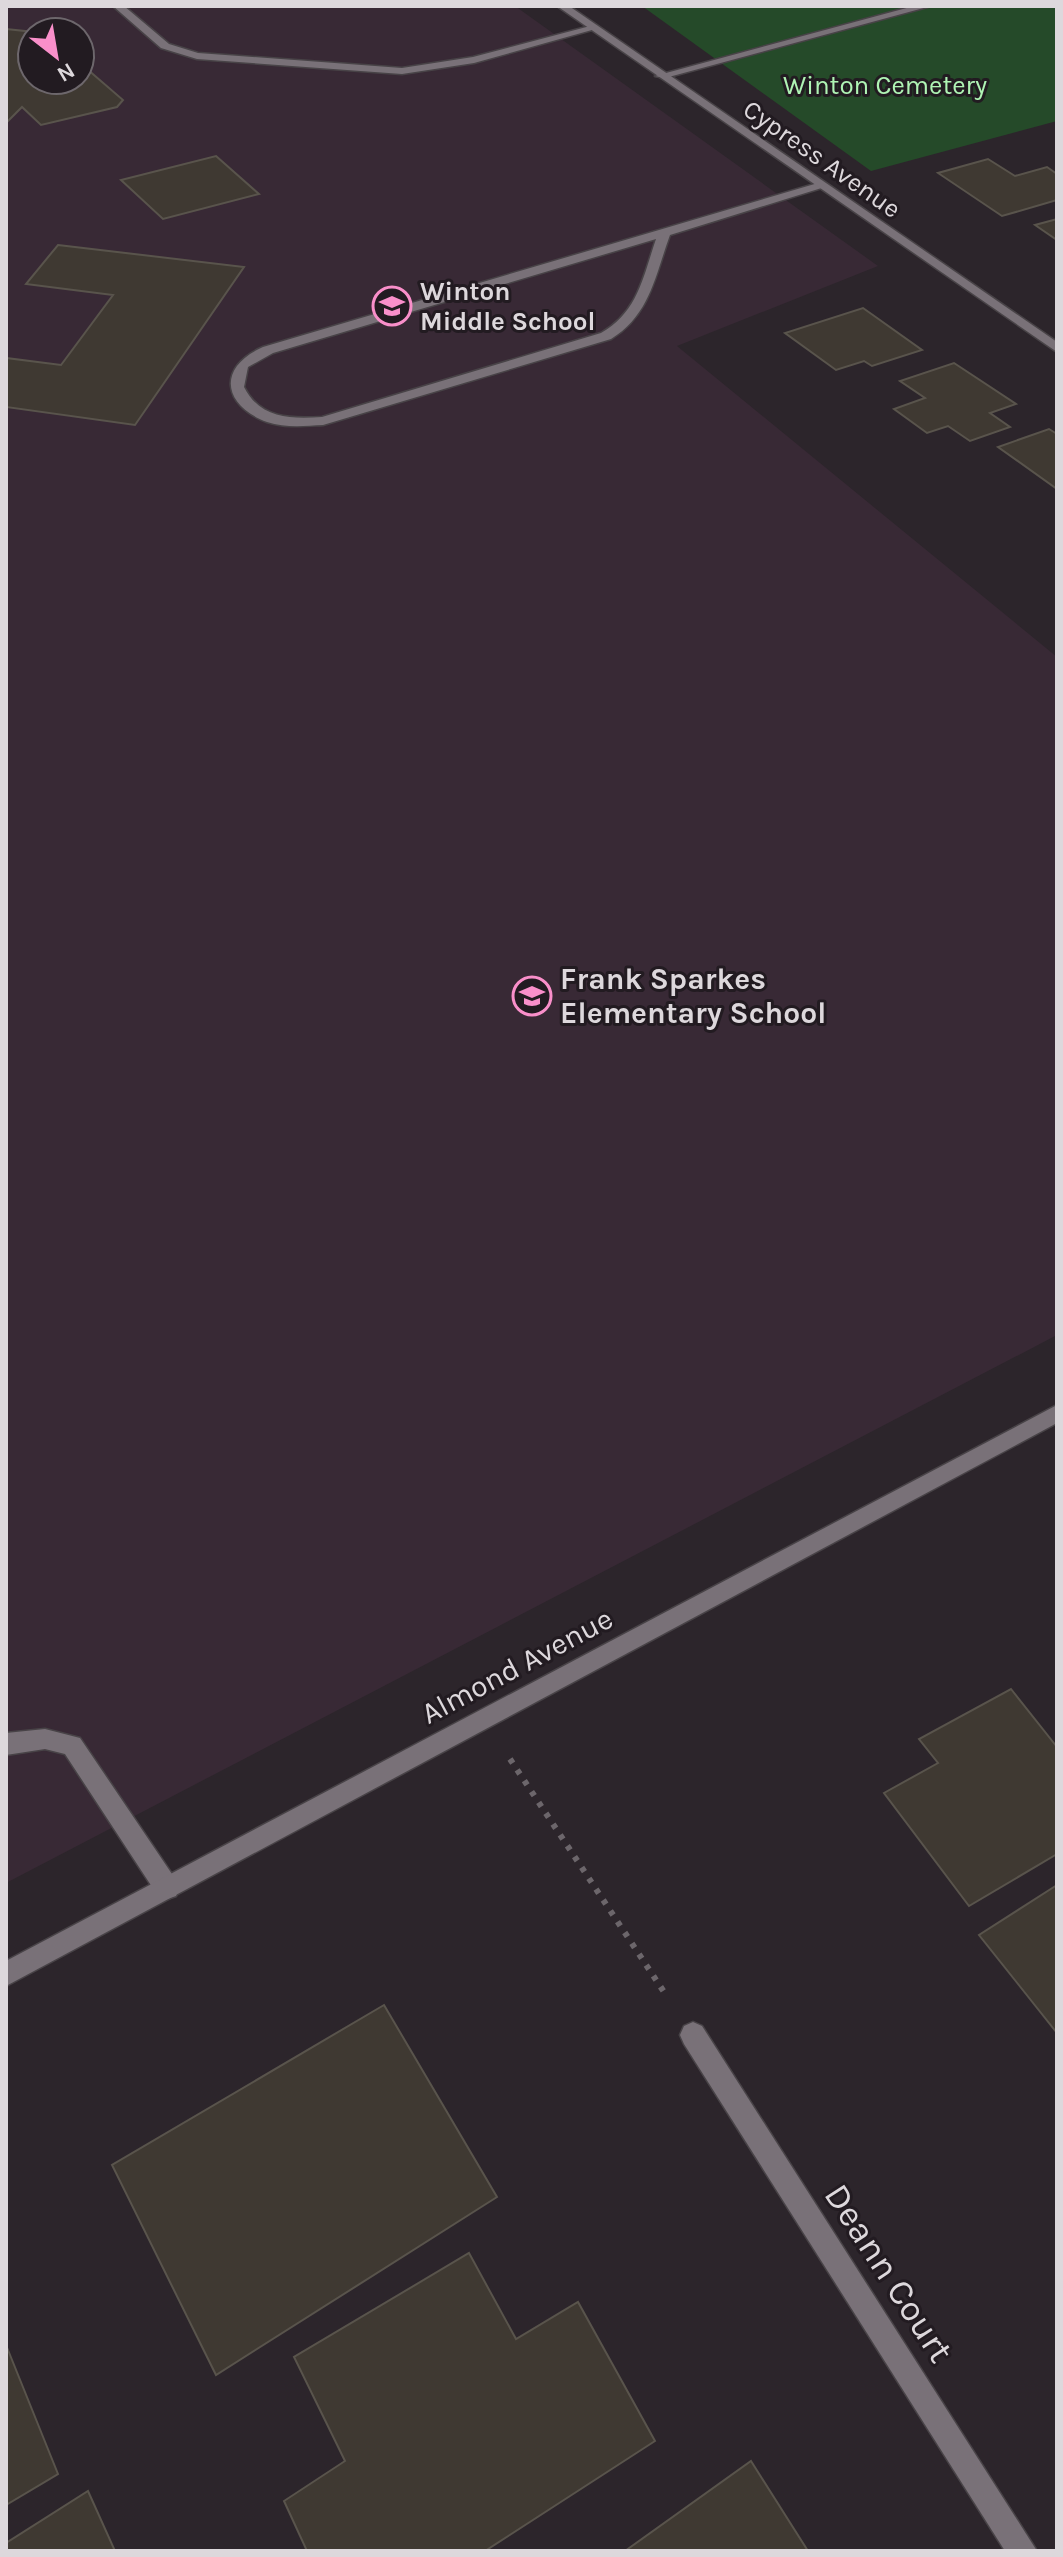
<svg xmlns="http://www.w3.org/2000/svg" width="1063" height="2557" viewBox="0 0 1063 2557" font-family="Karla,sans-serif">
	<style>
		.education { fill: #382935; fill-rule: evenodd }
		.green { fill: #254a29 }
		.building { fill: #3f3932; stroke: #59544c; stroke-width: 2 }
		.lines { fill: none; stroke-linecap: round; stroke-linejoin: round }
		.service-casing { stroke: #484347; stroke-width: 3 }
		.minor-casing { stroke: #484347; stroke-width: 3 }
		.tertiary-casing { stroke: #484347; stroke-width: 3 }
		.path { stroke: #6c666b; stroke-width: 6; stroke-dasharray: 5 8; stroke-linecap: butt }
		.service { fill: #797178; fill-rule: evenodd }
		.minor { fill: #797178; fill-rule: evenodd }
		.tertiary { fill: #797178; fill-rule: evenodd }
		.labels { text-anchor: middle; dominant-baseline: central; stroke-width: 6; stroke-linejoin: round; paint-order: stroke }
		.far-park-label { font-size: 26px; fill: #aff4b4; stroke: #221b21 }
		.far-street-label { font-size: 26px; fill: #ddd8dc; stroke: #221b21 }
		.far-poi-label { font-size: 26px; font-weight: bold; fill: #ddd8dc; stroke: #221b21; text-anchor: start }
		.poi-label { font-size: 30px; font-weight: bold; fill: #ddd8dc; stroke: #221b21; text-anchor: start }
		.street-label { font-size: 30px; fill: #ddd8dc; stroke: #221b21 }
		.near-street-label { font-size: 36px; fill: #ddd8dc; stroke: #221b21 }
	</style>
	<rect width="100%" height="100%" fill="#2c252b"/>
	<path class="education" d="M6,6H515L878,266L677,346L1057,657V1335L6,1883ZM32,32H80V80H32Z"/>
	<path class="green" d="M642,6H1057V121L871,171Z"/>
	<g class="building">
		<path d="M6,29L34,32L32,80H80V63L123,100L117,107L41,125L22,107L6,123Z"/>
		<path d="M216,156L259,194L163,219L121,180Z"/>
		<path d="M988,159L1015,176L1047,167L1057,174V200L1002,216L938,173Z"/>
		<path d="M1057,219V240L1035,225Z"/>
		<path d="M58,245L244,267L135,425L6,407V358L61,365L113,295L26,284Z"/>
		<path d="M863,308L922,350L872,366L864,361L836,370L785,333Z"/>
		<path d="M954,363L1016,404L990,413L1010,427L970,441L948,426L927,433L894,409L925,398L900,381Z"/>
		<path d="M1049,429L1057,434V489L998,447Z"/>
		<path d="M1011,1689L1057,1747V1854L969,1906L884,1793L938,1763L919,1739Z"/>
		<path d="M1057,1885V2033L979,1935Z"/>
		<path d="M384,2005L497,2197L216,2375L112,2165Z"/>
		<path d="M469,2253L516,2339L578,2302L655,2441L485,2551H307L284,2501L345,2461L294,2357Z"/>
		<path d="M6,2345L58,2474L6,2505Z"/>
		<path d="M751,2461L808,2551H625Z"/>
		<path d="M88,2491L115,2551H6V2543Z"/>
	</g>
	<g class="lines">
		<defs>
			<g id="service">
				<path d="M113,6H124L169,44L198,53L402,68L473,57L594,25L599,28L474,63L402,74L197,59L161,48Z"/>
				<path d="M914,6H931L665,78L655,76Z"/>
				<path d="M818,183L828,186L670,235C655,276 650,315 611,339L323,425C304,426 285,428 267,422C222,405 217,367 263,347ZM656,239C643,277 638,312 601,333L322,417C291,419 260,419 244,387L248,367L273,353Z"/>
				<path d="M45,1729L80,1738L176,1880L179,1888L176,1896L167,1899L158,1896L65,1754L45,1749L6,1755V1733Z"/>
			</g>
			<g id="minor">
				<path d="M1057,1405V1423L6,1986V1961Z"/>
				<path d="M693,2022L702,2026L1037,2551H1005L684,2044L680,2035L684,2026Z"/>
			</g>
			<path id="tertiary" d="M557,6H569L1057,342V352Z"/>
		</defs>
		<use href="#service" class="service-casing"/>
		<use href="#minor" class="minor-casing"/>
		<use href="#tertiary" class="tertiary-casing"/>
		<path class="path" d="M510,1759L666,1995"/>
		<use href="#service" class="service"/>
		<use href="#minor" class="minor"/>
		<use href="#tertiary" class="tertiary"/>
	</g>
	<defs>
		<symbol id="school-ring" viewBox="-11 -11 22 22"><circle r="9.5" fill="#221b21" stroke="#f98fca" stroke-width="1.5"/><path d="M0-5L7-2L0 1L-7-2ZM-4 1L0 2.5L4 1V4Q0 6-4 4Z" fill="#f98fca"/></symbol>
	</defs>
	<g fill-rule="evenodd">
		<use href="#school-ring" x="370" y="284" width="44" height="44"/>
		<use href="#school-ring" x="510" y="974" width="44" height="44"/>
	</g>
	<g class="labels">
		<g class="far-park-label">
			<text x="885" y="85">Winton Cemetery</text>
		</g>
		<g class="far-street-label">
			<text transform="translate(822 159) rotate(35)">Cypress Avenue</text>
		</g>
		<g class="far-poi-label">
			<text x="420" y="291">Winton<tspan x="420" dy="30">Middle School</tspan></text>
		</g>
		<g class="poi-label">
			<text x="560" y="979">Frank Sparkes<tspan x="560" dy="34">Elementary School</tspan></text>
		</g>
		<g class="street-label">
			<text transform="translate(517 1666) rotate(-28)">Almond Avenue</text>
		</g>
		<g class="near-street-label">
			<text transform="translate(889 2273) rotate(57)">Deann Court</text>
		</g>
	</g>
	<rect width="1063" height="2557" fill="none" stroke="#ddd8dc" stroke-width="16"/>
	<g transform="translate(56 56) rotate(149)"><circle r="38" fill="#221b21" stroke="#6d676c" stroke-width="2"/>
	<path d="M0-6L14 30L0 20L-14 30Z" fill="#f98fca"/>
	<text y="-12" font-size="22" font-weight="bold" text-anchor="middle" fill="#ddd8dc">N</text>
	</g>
</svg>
